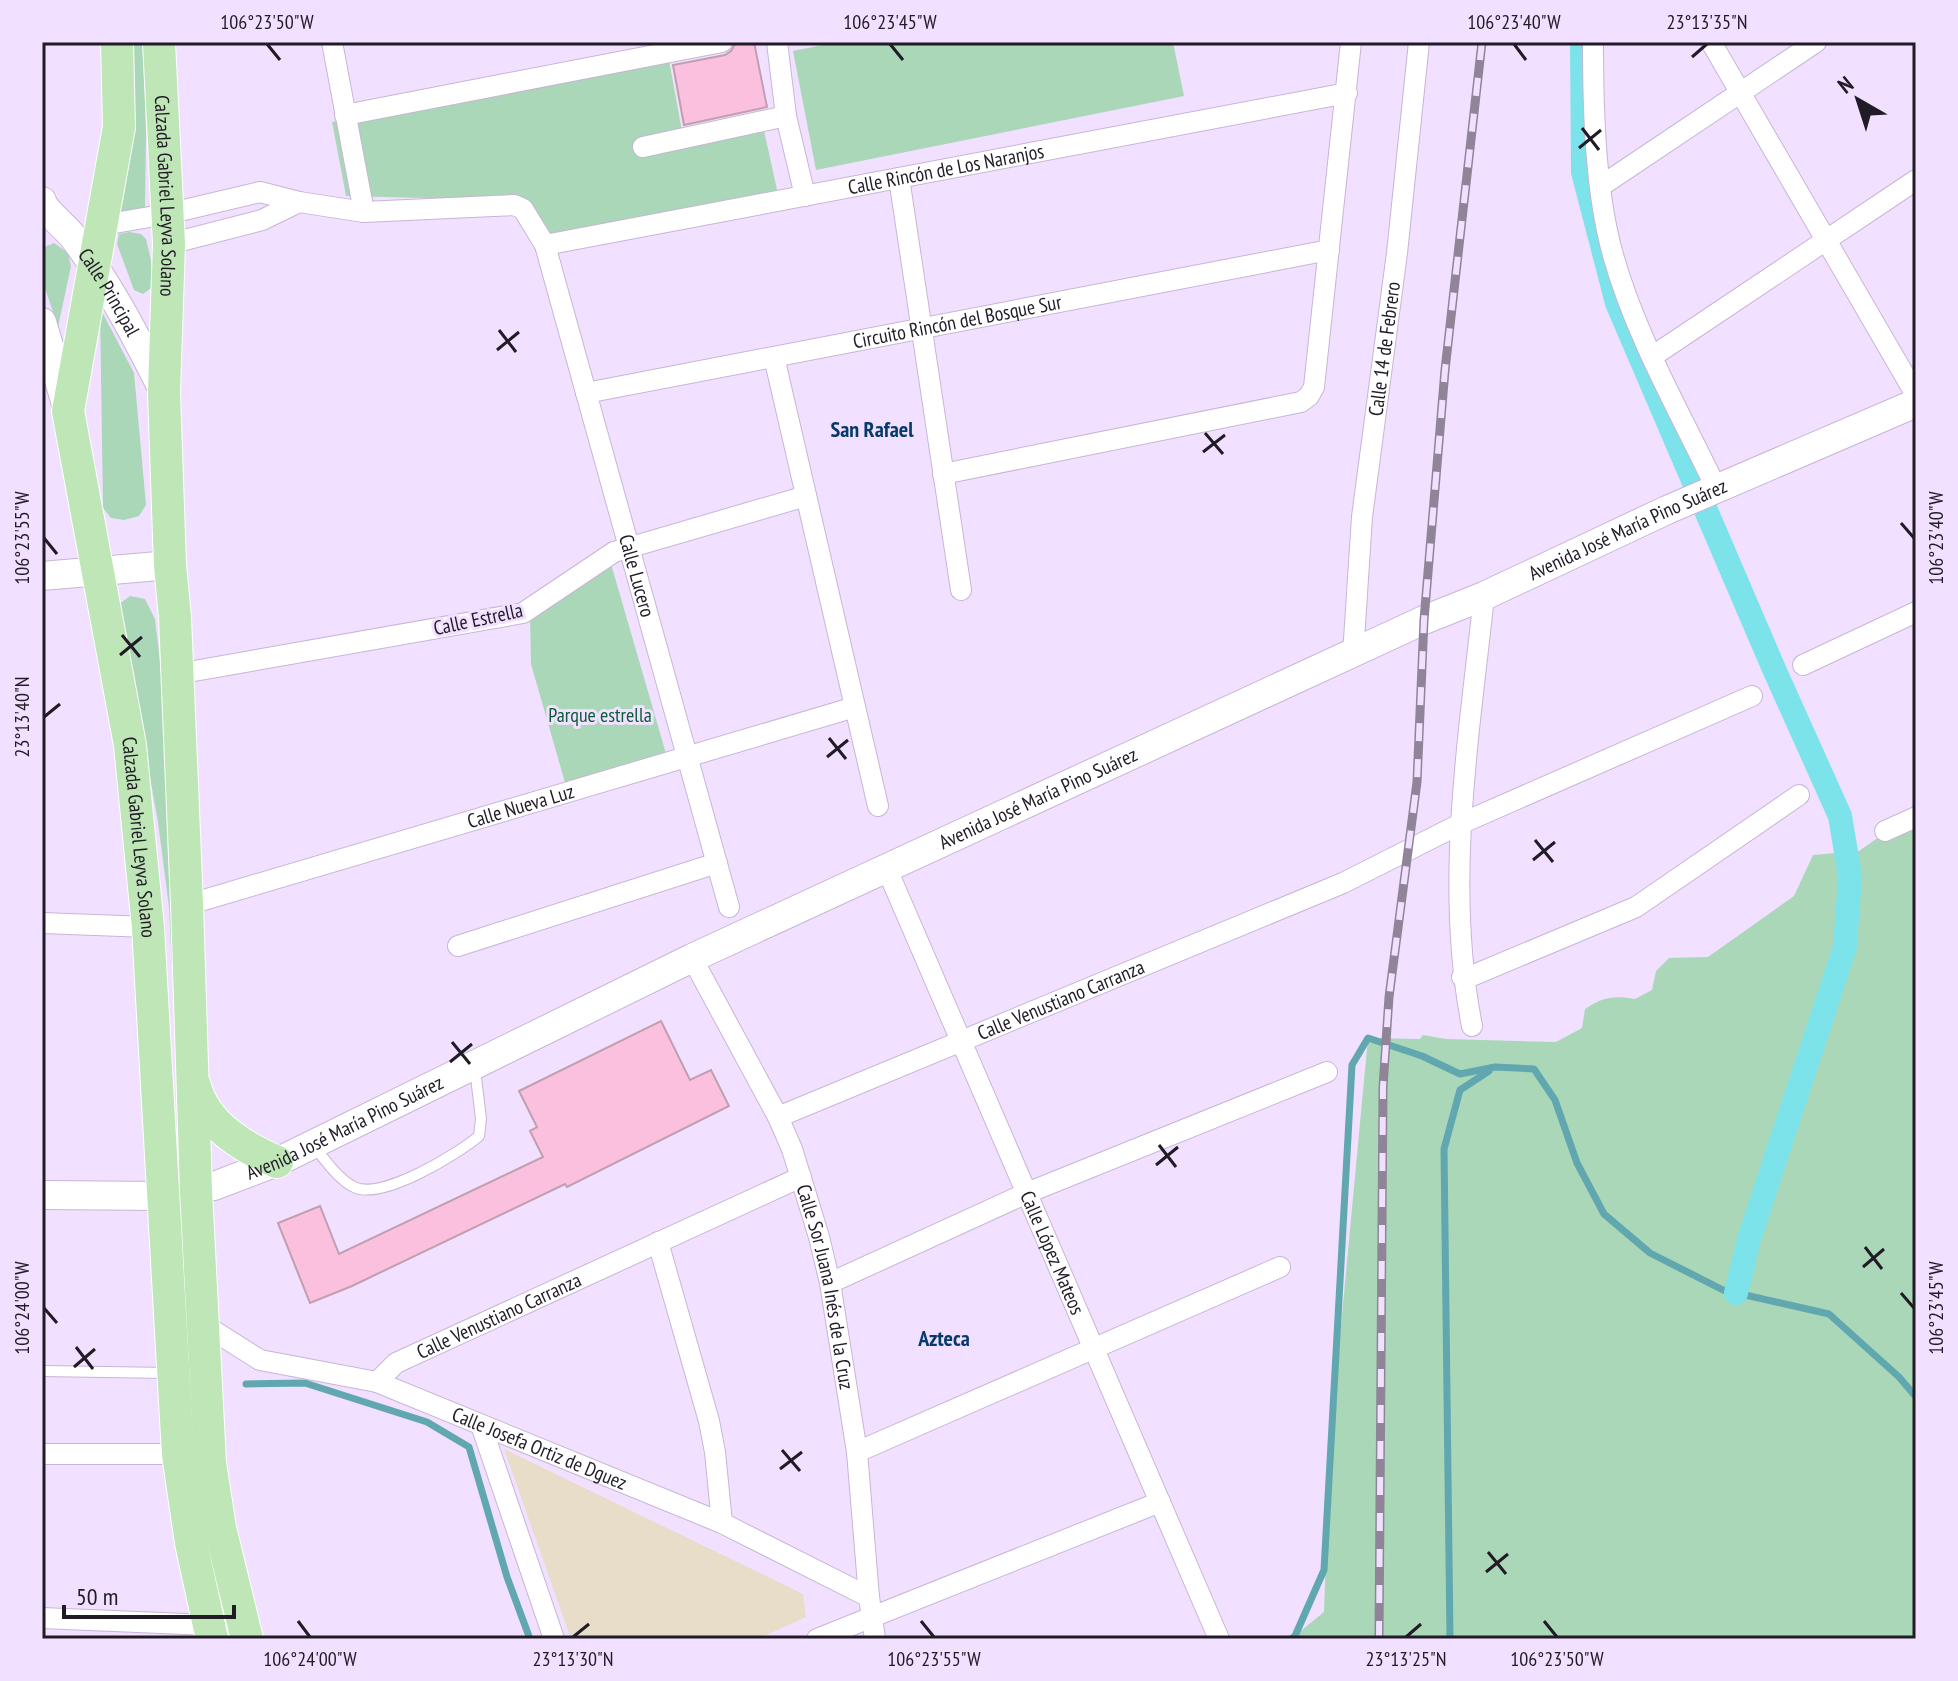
<svg xmlns="http://www.w3.org/2000/svg" width="1958" height="1681" viewBox="0 0 1958 1681" font-family="'PT Sans Narrow',sans-serif">
	<style>
		.education { fill: #e7ddc8 }
		.green { fill: #aad7b8 }
		.lines { fill: none; stroke-linecap: round; stroke-linejoin: round }
		.stream { stroke: #61a7b0; stroke-width: 7 }
		.canal { stroke: #7de3eb; stroke-width: 24 }
		.building { fill: #fbc0dd; stroke: #c09faf; stroke-width: 2 }
		.lane-casing { stroke: #c7b6d4; stroke-width: 12 }
		.street-casing { stroke: #c7b6d4; stroke-width: 22 }
		.secondary-casing { stroke: #c7b6d4; stroke-width: 30 }
		.primary-casing { stroke: #fff; stroke-width: 34 }
		.lane { stroke: #fff; stroke-width: 10 }
		.street { stroke: #fff; stroke-width: 20 }
		.secondary { stroke: #fff; stroke-width: 28 }
		.primary { stroke: #bee6b6; stroke-width: 32 }
		.rail-casing { stroke: #908499; stroke-width: 9 }
		.rail { stroke: #f1e0ff; stroke-width: 6; stroke-dasharray: 18; stroke-linecap: butt }
		.ticks { fill: none; stroke: #211b26; stroke-width: 3 }
		.labels { text-anchor: middle; dominant-baseline: central; stroke-width: 6; stroke-linejoin: round; paint-order: stroke }
		.street-label { font-size: 20px; fill: #211b26; stroke: #f1e0ff }
		.park-label { font-size: 20px; fill: #0a5e34; stroke: #f1e0ff }
		.neighbourhood-label { font-size: 22px; font-weight: bold; fill: #073a6c; stroke: #f1e0ff }
		.neatline { fill: none; stroke: #211b26; stroke-width: 3 }
		.ticks-label { font-size: 20px; text-anchor: middle; fill: #211b26 }
	</style>
	<rect width="100%" height="100%" fill="#f1e0ff"/>
	<path class="education" d="M504,1449L803,1594L806,1617L757,1639H571Z"/>
	<g class="green">
		<path d="M127,42H143L146,130L145,209L119,212Z"/>
		<path d="M838,42H1173L1184,96L816,170L793,51Z"/>
		<path d="M669,60L685,148L764,131L778,194L536,239L501,200L346,196L332,122Z"/>
		<path d="M129,232L141,234L146,239L155,277L151,288L143,294L134,290L117,244L119,234Z"/>
		<path d="M54,243L68,253L71,266L58,327L42,279V248Z"/>
		<path d="M100,308L134,373L146,505L139,516L124,520L111,518L103,508Z"/>
		<path d="M611,564L667,757L566,786L531,664L530,615Z"/>
		<path d="M130,596L145,599L155,619L174,780L181,1146L169,907L158,822L119,604Z"/>
		<path d="M1916,818V1639H1291L1324,1612L1330,1443L1368,1038L1420,1039L1423,1035L1446,1039L1556,1042L1582,1028L1585,1009C1602,997 1614,995 1635,999L1652,990L1656,971L1669,958L1708,957L1794,896L1813,855L1859,851L1882,835Z"/>
	</g>
	<g class="lines">
		<g class="stream">
			<path d="M246,1384L305,1383L427,1422L469,1447L507,1577L530,1639"/>
			<path d="M1291,1639L1295,1636L1324,1570L1352,1065L1368,1038L1422,1056L1460,1074L1495,1067L1534,1069L1555,1100L1577,1163L1604,1214L1650,1253L1723,1290L1829,1314L1899,1377L1916,1397"/>
			<path d="M1450,1639L1444,1149L1460,1090L1489,1071"/>
		</g>
		<path class="canal" d="M1582,42L1583,172L1617,303L1774,669L1840,816L1850,876L1845,947L1749,1239L1736,1293"/>
	</g>
	<g class="building">
		<path d="M743,42H754L767,107L684,125L673,65L725,55L731,51L735,44Z"/>
		<path d="M661,1021L690,1080L711,1070L729,1106L567,1187L565,1184L352,1286L310,1303L278,1223L320,1206L339,1254L543,1157L530,1131L537,1127L519,1091Z"/>
	</g>
	<g class="lines">
		<defs>
			<g id="lane">
				<path d="M314,1146C325,1160 338,1179 354,1187C381,1201 458,1154 479,1136L481,1119L475,1069"/>
				<path d="M42,1371L168,1373"/>
			</g>
			<g id="street">
				<path d="M332,42L364,212"/>
				<path d="M777,42L786,116L805,196"/>
				<path d="M1593,42C1593,109 1595,191 1613,255C1636,337 1681,414 1717,490"/>
				<path d="M1711,42L1916,395"/>
				<path d="M345,115L722,42"/>
				<path d="M643,147L786,116"/>
				<path d="M899,178L961,590"/>
				<path d="M1601,186L1816,42"/>
				<path id="s1" d="M103,225L167,214L260,192L299,202L364,212L514,205L523,209L545,245L729,907"/>
				<path d="M169,244L262,220L299,202"/>
				<path id="s2" d="M545,245L1347,93"/>
				<path d="M1653,356L1916,180"/>
				<path d="M774,357L878,806"/>
				<path id="s3" d="M586,393L1329,250"/>
				<path d="M943,474L1301,402L1309,396L1314,387L1351,42"/>
				<path id="s4" d="M1353,655L1362,517L1397,253L1419,42"/>
				<path d="M1803,665L1916,612"/>
				<path d="M177,674L523,613L614,552L806,496"/>
				<path d="M1885,831L1916,817"/>
				<path id="s5" d="M886,867L1219,1639"/>
				<path id="s6" d="M187,905L855,707"/>
				<path d="M42,923L148,927"/>
				<path d="M458,946L717,863"/>
				<path id="s7" d="M692,958L778,1117L792,1149L819,1237L830,1283L857,1452L869,1597L875,1639"/>
				<path d="M1462,977L1474,975L1636,907L1799,795"/>
				<path d="M1472,1026C1444,884 1469,738 1484,596"/>
				<path id="s8" d="M778,1117L1343,883L1460,824L1752,696"/>
				<path d="M658,1242L709,1421L715,1452L722,1523"/>
				<path d="M830,1283L1027,1193L1327,1072"/>
				<path id="s9" d="M203,1324L260,1360L377,1382L722,1523L869,1597"/>
				<path id="s10" d="M377,1382L396,1363L801,1177"/>
				<path d="M481,1425L554,1639"/>
				<path d="M857,1452L1280,1267"/>
				<path d="M42,1454H178"/>
				<path d="M42,1618L209,1625"/>
				<path d="M817,1639L1160,1502"/>
			</g>
			<g id="secondary">
				<path id="s11" d="M42,201C45,212 66,227 74,238C110,286 137,338 164,392"/>
				<path d="M42,322L68,411"/>
				<path d="M42,576L170,565"/>
				<path id="s12" d="M42,1195L163,1196L214,1186L277,1162L692,958L1424,620L1484,596L1667,510L1916,403"/>
			</g>
			<g id="primary">
				<path id="s13" d="M117,42L119,127L68,411L130,745L148,927L178,1454L191,1543L212,1639"/>
				<path id="s14" d="M159,42L169,244L164,392L170,565L175,617L187,905L196,1191L210,1463L220,1528L247,1639"/>
				<path d="M195,1086C205,1125 243,1147 277,1162"/>
			</g>
		</defs>
		<use href="#lane" class="lane-casing"/>
		<use href="#street" class="street-casing"/>
		<use href="#secondary" class="secondary-casing"/>
		<use href="#primary" class="primary-casing"/>
		<use href="#lane" class="lane"/>
		<use href="#street" class="street"/>
		<use href="#secondary" class="secondary"/>
		<use href="#primary" class="primary"/>
		<defs>
			<path id="rail" d="M1379,1639L1383,1087L1389,997L1417,782L1424,620L1445,370L1482,42"/>
		</defs>
		<use href="#rail" class="rail-casing"/>
		<use href="#rail" class="rail"/>
	</g>
	<path class="ticks" d="M267,44L280,60M890,44L903,60M1514,44L1526,60M1692,57L1707,44M1582,128L1599,150M1579,148L1601,130M499,330L516,352M497,350L519,332M1205,433L1223,454M1203,452L1225,435M1901,523L1914,538M44,538L57,554M122,635L140,657M120,655L142,637M44,717L60,704M829,738L846,759M827,757L848,740M1535,840L1553,862M1533,860L1555,842M452,1042L470,1064M450,1062L472,1044M1159,1145L1176,1167M1156,1165L1178,1147M1865,1247L1882,1269M1863,1267L1884,1249M1901,1293L1914,1308M44,1308L57,1323M76,1347L93,1369M74,1367L95,1349M782,1450L800,1471M780,1469L802,1452M1488,1552L1506,1574M1486,1572L1508,1554M298,1621L310,1637M921,1621L934,1637M1544,1621L1557,1637M573,1637L589,1624M1406,1637L1421,1624"/>
	<g class="labels">
		<g class="street-label">
			<text stroke="none"><textPath href="#s2" startOffset="408">Calle Rincón de Los Naranjos</textPath></text>
			<text stroke="none"><textPath href="#s14" startOffset="154">Calzada Gabriel Leyva Solano</textPath></text>
			<text stroke="none"><textPath href="#s11" startOffset="114">Calle Principal</textPath></text>
			<text stroke="none"><textPath href="#s3" startOffset="378">Circuito Rincón del Bosque Sur</textPath></text>
			<text stroke="none"><textPath href="#s4" startOffset="308">Calle 14 de Febrero</textPath></text>
			<text stroke="none"><textPath href="#s12" startOffset="1732">Avenida José María Pino Suárez</textPath></text>
			<text stroke="none"><textPath href="#s1" startOffset="812">Calle Lucero</textPath></text>
			<text transform="translate(478 619) rotate(-12)">Calle Estrella</text>
			<text stroke="none"><textPath href="#s12" startOffset="1084">Avenida José María Pino Suárez</textPath></text>
			<text stroke="none"><textPath href="#s6" startOffset="348">Calle Nueva Luz</textPath></text>
			<text stroke="none"><textPath href="#s13" startOffset="806">Calzada Gabriel Leyva Solano</textPath></text>
			<text stroke="none"><textPath href="#s8" startOffset="306">Calle Venustiano Carranza</textPath></text>
			<text stroke="none"><textPath href="#s12" startOffset="316">Avenida José María Pino Suárez</textPath></text>
			<text stroke="none"><textPath href="#s5" startOffset="420">Calle López Mateos</textPath></text>
			<text stroke="none"><textPath href="#s7" startOffset="358">Calle Sor Juana Inés de la Cruz</textPath></text>
			<text stroke="none"><textPath href="#s10" startOffset="140">Calle Venustiano Carranza</textPath></text>
			<text stroke="none"><textPath href="#s9" startOffset="362">Calle Josefa Ortiz de Dguez</textPath></text>
		</g>
		<g class="park-label">
			<text x="600" y="715">Parque estrella</text>
		</g>
		<g class="neighbourhood-label">
			<text x="872" y="429">San Rafael</text>
			<text x="944" y="1338">Azteca</text>
		</g>
	</g>
	<rect width="1958" height="1681" fill="none" stroke="#f1e0ff" stroke-width="88"/>
	<g transform="translate(1858 100) rotate(321)" stroke="#f1e0ff" stroke-width="6" paint-order="stroke">
	<path d="M0-6L14 30L0 20L-14 30Z" fill="#211b26"/>
	<text y="-12" font-size="22" font-weight="bold" text-anchor="middle" fill="#211b26">N</text>
	</g>
	<path d="M64 1605v12h170v-12" fill="none" stroke="#211b26" stroke-width="4"/>
	<text x="76" y="1605" font-size="24" fill="#211b26" stroke="#f1e0ff" stroke-width="6" paint-order="stroke">50 m</text>
	<rect x="44" y="44" width="1870" height="1593" class="neatline"/>
	<g class="ticks-label">
		<text x="267" y="29">106°23'50"W</text>
		<text x="890" y="29">106°23'45"W</text>
		<text x="1514" y="29">106°23'40"W</text>
		<text x="1707" y="29">23°13'35"N</text>
		<text transform="translate(22 538) rotate(-90)" y="7">106°23'55"W</text>
		<text transform="translate(1936 538) rotate(-90)" y="7">106°23'40"W</text>
		<text transform="translate(22 717) rotate(-90)" y="7">23°13'40"N</text>
		<text transform="translate(22 1308) rotate(-90)" y="7">106°24'00"W</text>
		<text transform="translate(1936 1308) rotate(-90)" y="7">106°23'45"W</text>
		<text x="310" y="1666">106°24'00"W</text>
		<text x="573" y="1666">23°13'30"N</text>
		<text x="934" y="1666">106°23'55"W</text>
		<text x="1406" y="1666">23°13'25"N</text>
		<text x="1557" y="1666">106°23'50"W</text>
	</g>
</svg>
